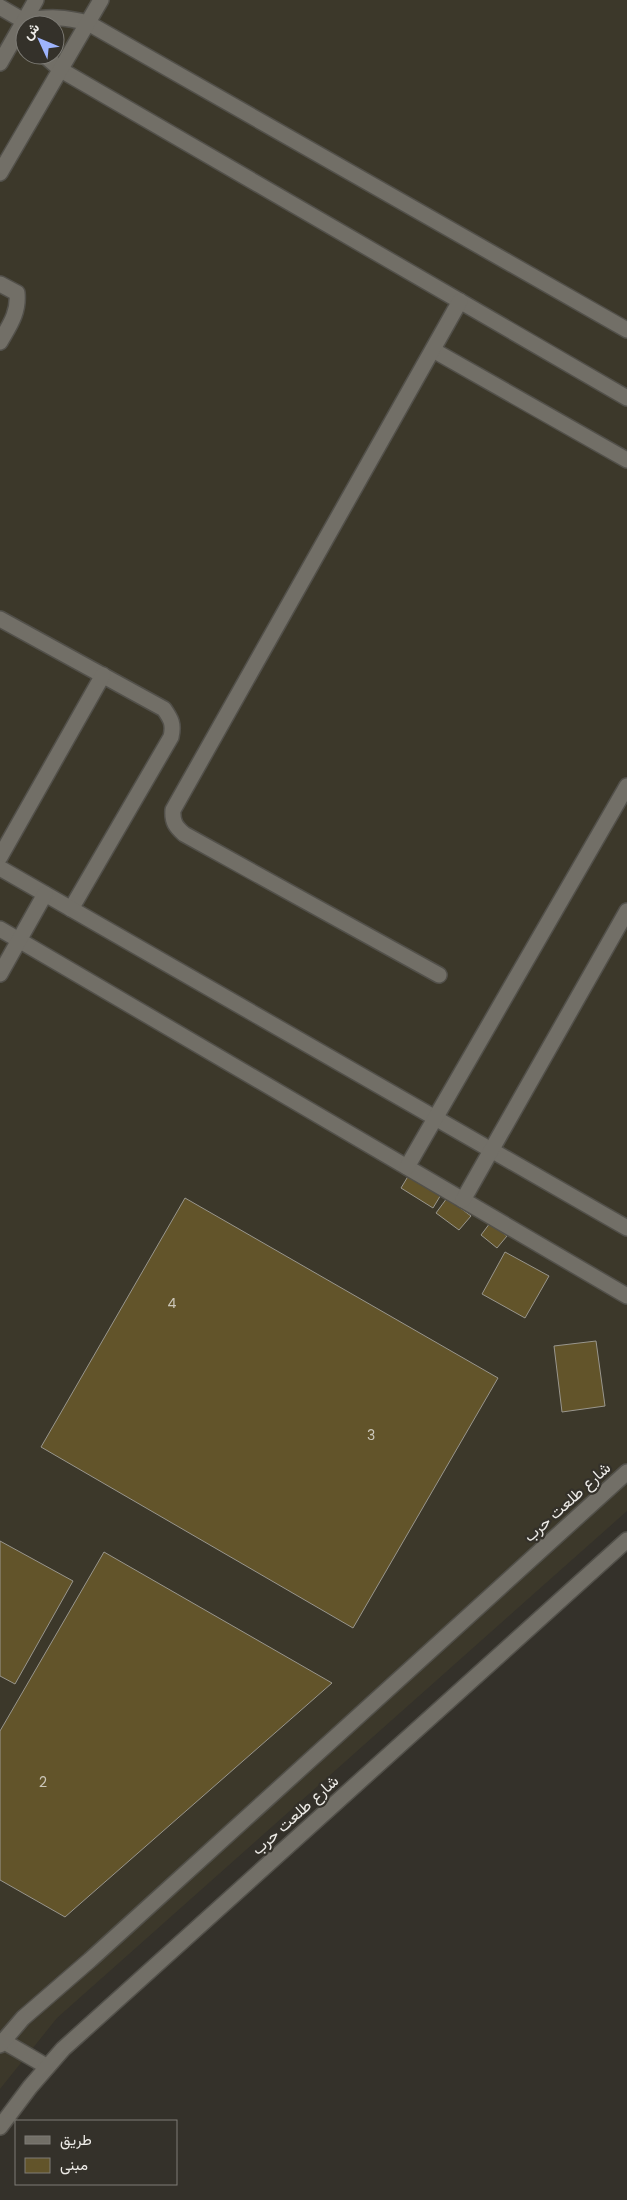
<svg xmlns="http://www.w3.org/2000/svg" width="627" height="2200" viewBox="0 0 627 2200" font-family="Poppins,Vazirmatn,sans-serif">
	<style>
		.built { fill: #3c382a; fill-rule: evenodd }
		.building { fill: #62542a; stroke: #99968d }
		.lines { fill: none; stroke-linecap: round; stroke-linejoin: round }
		.lane-casing { stroke: #52504a; stroke-width: 18 }
		.secondary-casing { stroke: #52504a; stroke-width: 18 }
		.lane { stroke: #726f67; stroke-width: 15 }
		.secondary { stroke: #726f67; stroke-width: 15 }
		.labels { text-anchor: middle; dominant-baseline: central; stroke-width: 4.5; stroke-linejoin: round; paint-order: stroke }
		.number-label { font-size: 14px; fill: #cbc6b8 }
		.street-label { font-size: 16px; fill: #eeece8; stroke: #34312a }
	</style>
	<rect width="100%" height="100%" fill="#34312a"/>
	<path class="built" d="M0,0H627V1511L57,2018L0,2089ZM25,25H55V55H25Z"/>
	<g class="building">
		<path d="M410,1173L442,1193L433,1208L401,1188Z"/>
		<path d="M185,1198L498,1378L353,1628L41,1447Z"/>
		<path d="M447,1198L471,1216L459,1230L436,1213Z"/>
		<path d="M490,1223L507,1236L497,1248L481,1235Z"/>
		<path d="M505,1252L549,1276L525,1318L482,1294Z"/>
		<path d="M596,1341L605,1406L562,1412L554,1346Z"/>
		<path d="M0,1541L73,1581L15,1684L0,1676Z"/>
		<path d="M104,1552L332,1683L65,1917L0,1880V1731Z"/>
	</g>
	<g class="lines">
		<defs>
			<g id="lane">
				<path d="M0,7L24,21L26,25"/>
				<path d="M24,21C48,16 66,17 88,23L627,330"/>
				<path d="M44,55L61,70L627,398"/>
				<path d="M0,63L36,0"/>
				<path d="M0,173L101,0"/>
				<path d="M0,284L17,293C19,313 9,326 0,342"/>
				<path d="M433,350L627,460"/>
				<path d="M0,619L164,709C171,719 174,724 171,737L71,909"/>
				<path d="M0,857L103,675"/>
				<path d="M0,868L627,1228"/>
				<path d="M0,929L627,1296"/>
				<path d="M0,974L45,894"/>
				<path d="M439,975L184,834C176,827 172,822 173,810L460,301"/>
				<path d="M407,1167L627,786"/>
				<path d="M463,1200L627,911"/>
			</g>
			<g id="secondary">
				<path d="M3,2041L46,2066"/>
				<path d="M0,2045L23,2018L90,1960L627,1472"/>
				<path d="M0,2127L30,2087L63,2049L627,1540"/>
			</g>
		</defs>
		<use href="#lane" class="lane-casing"/>
		<use href="#secondary" class="secondary-casing"/>
		<use href="#lane" class="lane"/>
		<use href="#secondary" class="secondary"/>
	</g>
	<g class="labels">
		<g class="number-label">
			<text x="172" y="1303">4</text>
			<text x="371" y="1435">3</text>
			<text x="43" y="1782">2</text>
		</g>
		<g class="street-label">
			<text transform="translate(567 1502) rotate(-42)">شارع طلعت حرب</text>
			<text transform="translate(295 1815) rotate(-42)">شارع طلعت حرب</text>
		</g>
	</g>
	<rect x="15" y="2120" width="162" height="65" fill="#34312a" stroke="#7e7c76"/>
	<rect x="25" y="2136" width="25" height="8" fill="#726f67" stroke="#7e7c76"/>
	<text x="60" y="2145" font-size="15" fill="#eeece8">طريق</text>
	<rect x="25" y="2158" width="25" height="15" fill="#62542a" stroke="#7e7c76"/>
	<text x="60" y="2170" font-size="15" fill="#eeece8">مبنى</text>
	<g transform="translate(40 40) rotate(314)"><circle r="24" fill="#34312a" stroke="#7e7c76"/>
	<path d="M0-4L9 19L0 12L-9 19Z" fill="#9eb4fd"/>
	<text y="-8" font-size="14" font-weight="bold" text-anchor="middle" fill="#eeece8">ش</text>
	</g>
</svg>
